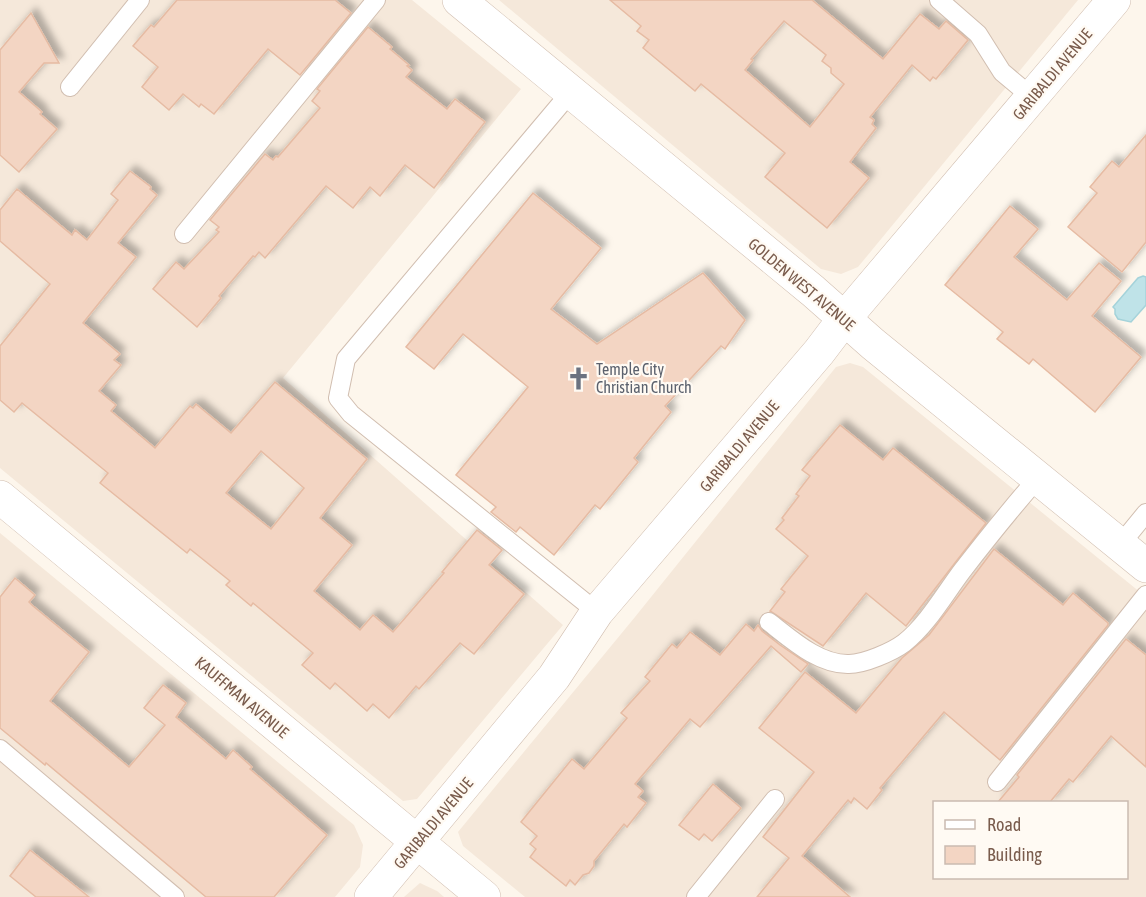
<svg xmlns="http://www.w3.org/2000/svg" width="1146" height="897" viewBox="0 0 1146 897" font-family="'Asap Condensed',sans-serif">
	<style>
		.residential { fill: #f5e8da; fill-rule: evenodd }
		.water { fill: #bfe3e8; stroke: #a5d3da; stroke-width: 1.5 }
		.building { fill: #f3d5c3; stroke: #e6bba3; stroke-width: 1.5; fill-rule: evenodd; filter: url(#shadow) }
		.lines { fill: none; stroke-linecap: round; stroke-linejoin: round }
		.service-casing { stroke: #d1beb0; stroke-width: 20 }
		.minor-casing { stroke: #d1beb0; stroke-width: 34 }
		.tertiary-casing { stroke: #d1beb0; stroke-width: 34 }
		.service { stroke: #fff; stroke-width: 18 }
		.minor { stroke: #fff; stroke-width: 33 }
		.tertiary { stroke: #fff; stroke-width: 33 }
		.labels { text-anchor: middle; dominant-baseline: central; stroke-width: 4.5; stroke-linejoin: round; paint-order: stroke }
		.street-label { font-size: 16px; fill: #7a5c4d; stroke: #fffaf3 }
		.worship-label { font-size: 16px; fill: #5b616d; stroke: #fffaf3; text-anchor: start }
	</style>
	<defs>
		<filter id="shadow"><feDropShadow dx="5.5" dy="-5.5" stdDeviation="3" flood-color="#0004"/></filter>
	</defs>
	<rect width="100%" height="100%" fill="#fdf6ec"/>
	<g class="residential">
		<path d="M0,0H412L521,89L283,378L563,625L417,799L403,801L0,468Z"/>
		<path d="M499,0H1078L858,267L841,274L821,269Z"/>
		<path d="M850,363L863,367L1146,597V897H525L463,846L458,832L635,617L836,367ZM934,802H1126V878H934Z"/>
		<path d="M0,533L354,825L363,845L360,867L335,897H0Z"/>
		<path d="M420,883L437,891L444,897H404Z"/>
	</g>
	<path class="water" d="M1143,276L1146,277V305L1131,322L1118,319L1115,314V309L1113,307L1138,278Z"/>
	<g class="building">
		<path d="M177,0H335L351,13L300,75L268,49L214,114L201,104L199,107L183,94L169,110L142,87L158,67L133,46L151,25L154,27Z"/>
		<path d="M610,0H812L883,59L920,14L939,29L946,21L968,40L936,79L933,77L930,81L912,65L870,117L874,120L872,124L876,128L850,162L869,178L827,228L765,177L785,153L701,84L695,91L643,48L649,40L637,31L641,26ZM784,21L826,55L822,61L831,68V73L844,84L810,127L745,70L753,60L751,59Z"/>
		<path d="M31,13L59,63H44L19,92L42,112L40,114L57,129L19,172L0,155V50Z"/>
		<path d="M368,27L392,47L390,49L409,65L407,66L412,70L406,77L447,109L455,99L485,122L434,188L405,165L380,196L370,187L353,208L326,186L265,258L259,252L255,257L253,256L219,296L221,298L197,327L153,289L176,262L184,269L219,232L216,230L219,227L210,220L265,154L273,160L276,156L278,157L320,108L312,101L320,91L317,89Z"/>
		<path d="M1146,135V242L1122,272L1068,227L1097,193L1090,187L1112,161L1119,167Z"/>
		<path d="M130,171L151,187L150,189L157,195L118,243L136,257L83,323L120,354L114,360L121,365L99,391L116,405L111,411L155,448L190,406L193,408L196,404L231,433L275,382L367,459L320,518L352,545L314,591L360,630L373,615L393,632L444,573L442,572L477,530L502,550L489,565L524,594L474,654L460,643L419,689L416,686L389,718L373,704L367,711L335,683L330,689L302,665L313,653L253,603L251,606L226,585L230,581L190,549L187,553L100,483L108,473L22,403L14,412L0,400V346L50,284L0,241V210L17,189L72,235L75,230L87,240L118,200L111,194ZM261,451L304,488L271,529L226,493Z"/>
		<path d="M533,193L601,248L551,309L597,344L703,273L745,320L725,349L721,346L665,406L671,412L634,458L638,462L600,509L595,505L554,555L520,527L516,532L491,512L496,507L456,475L528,387L463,334L434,369L406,347Z"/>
		<path d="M1010,206L1038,229L1014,257L1067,300L1099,263L1121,281L1092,316L1141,357L1095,412L1033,359L1029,364L997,339L1003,332L945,285Z"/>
		<path d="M840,425L883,460L893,448L986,523L906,626L866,593L823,646L770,611L785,592L781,589L808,556L776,529L784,520L782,518L799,496L796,494L810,476L802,470Z"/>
		<path d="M994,549L1063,605L1073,593L1108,623V625L1000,760L944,712L880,788L882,790L867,809L854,798L851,803L848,800L802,856L850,897H757L789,858L763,837L814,772L759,728L805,672L856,713L902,658L929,635Z"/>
		<path d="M15,578L35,595L29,602L33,606L89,652L50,701L129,767L165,725L144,708L163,685L186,703L176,717L226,759L233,750L252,767L250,769L327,835L274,897H206L46,763L45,765L0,728V597Z"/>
		<path d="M746,624L754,631L758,625L762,631L780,645L808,664L801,672L771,646L700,727L690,719L635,784L643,791L638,797L646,803L627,827L624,824L594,861V866L589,873L583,875L575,885L570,880L566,886L530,857L536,849L530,844L537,836L521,822L572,759L584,769L627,718L621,713L650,681L645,677L672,644L677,648L690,632L720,655Z"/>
		<path d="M1126,639L1146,655V767L1111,736L1073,782L1069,779L1050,802H998L1019,777L1017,775Z"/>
		<path d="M713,784L741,808L712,841L704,834L699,840L679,825Z"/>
		<path d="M30,850L89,897H36L10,876Z"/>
	</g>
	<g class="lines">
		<defs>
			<g id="service">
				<path d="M939,0L978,34L1002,72L1033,98"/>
				<path d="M70,87L140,0"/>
				<path d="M570,93L346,359L338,398L351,414L597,612"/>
				<path d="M184,234L376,0"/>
				<path d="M1119,546L1146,513"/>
				<path d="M769,622C791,639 819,665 849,664C864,664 892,652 904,643C927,625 944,595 962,571C986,540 1011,509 1037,479"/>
				<path d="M0,749L175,897"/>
				<path d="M997,782L1146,595"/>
				<path d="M696,897L775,799"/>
			</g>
			<path id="minor" d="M0,497L484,897"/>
			<g id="tertiary">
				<path d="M459,0L813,291L873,344L1146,566"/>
				<path d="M371,897L554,677L597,612L819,352L844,319L1114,0"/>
			</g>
		</defs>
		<use href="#service" class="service-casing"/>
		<use href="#minor" class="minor-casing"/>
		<use href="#tertiary" class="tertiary-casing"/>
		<use href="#service" class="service"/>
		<use href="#minor" class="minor"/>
		<use href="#tertiary" class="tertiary"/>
	</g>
	<defs>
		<symbol id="church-bare" viewBox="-9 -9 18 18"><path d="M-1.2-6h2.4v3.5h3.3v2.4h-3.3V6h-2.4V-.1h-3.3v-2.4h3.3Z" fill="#6b7280" stroke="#fffaf3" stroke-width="2.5" paint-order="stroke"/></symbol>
	</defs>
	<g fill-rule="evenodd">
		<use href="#church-bare" x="562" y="362" width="33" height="33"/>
	</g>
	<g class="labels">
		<g class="street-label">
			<text transform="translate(1052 74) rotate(-50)">GARIBALDI AVENUE</text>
			<text transform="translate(802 284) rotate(40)">GOLDEN WEST AVENUE</text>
			<text transform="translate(739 446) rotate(-50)">GARIBALDI AVENUE</text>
			<text transform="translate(242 697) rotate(40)">KAUFFMAN AVENUE</text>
			<text transform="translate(433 823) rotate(-50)">GARIBALDI AVENUE</text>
		</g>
		<g class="worship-label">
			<text x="596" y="369">Temple City<tspan x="596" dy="18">Christian Church</tspan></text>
		</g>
	</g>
	<rect x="933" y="801" width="195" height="78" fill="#fffaf3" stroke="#cabbb1" stroke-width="1.5"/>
	<rect x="945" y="820" width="30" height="9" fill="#ffffff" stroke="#cabbb1" stroke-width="1.5"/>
	<text x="987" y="831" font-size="18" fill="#7a5c4d">Road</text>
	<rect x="945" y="846" width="30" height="18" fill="#f3d5c3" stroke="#cabbb1" stroke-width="1.5"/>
	<text x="987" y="861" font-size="18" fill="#7a5c4d">Building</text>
</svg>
